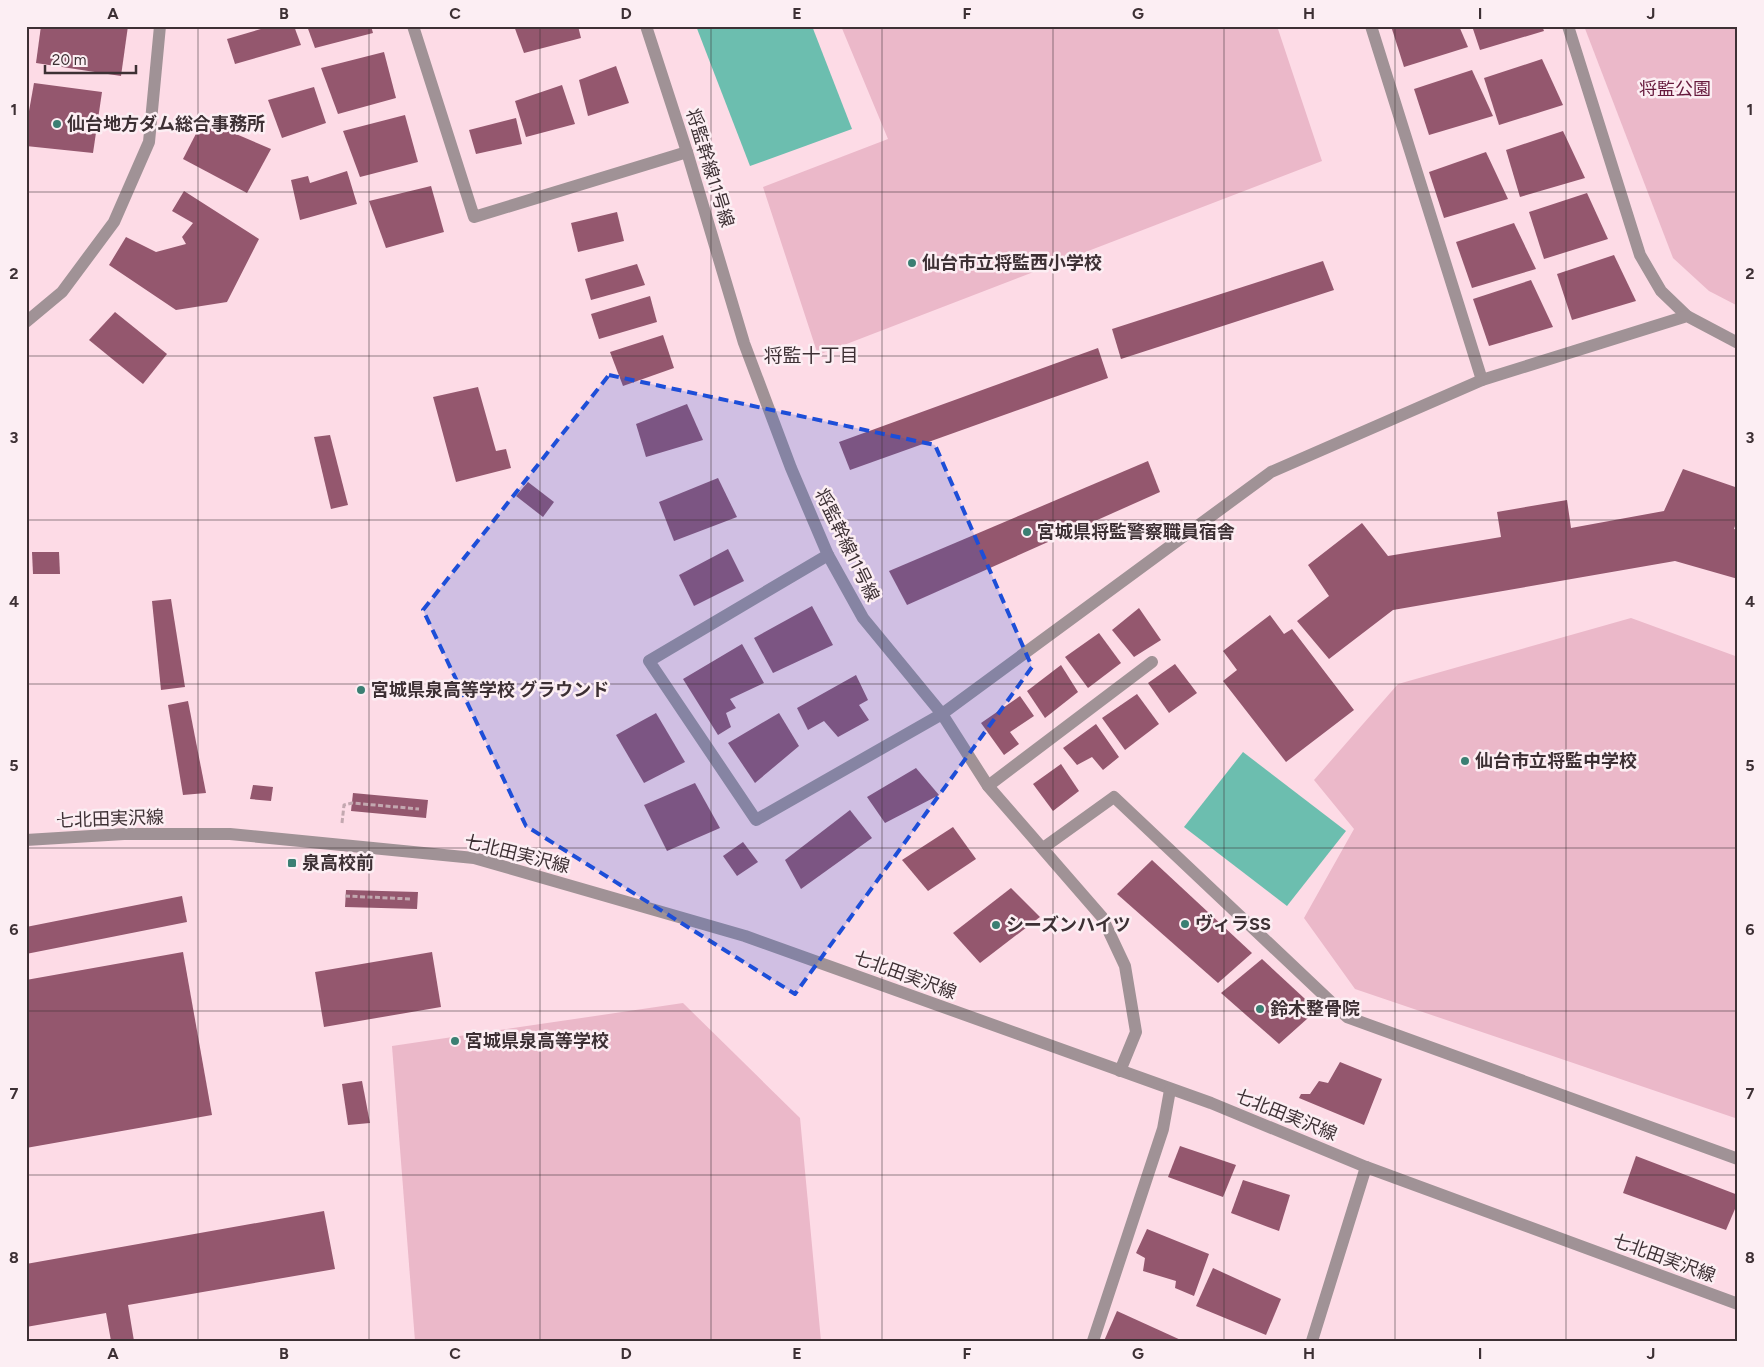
<svg xmlns="http://www.w3.org/2000/svg" width="1764" height="1367" viewBox="0 0 1764 1367" font-family="Figtree,'Noto Sans JP',sans-serif">
	<style>
		.green { fill: #ebb8c9 }
		.water { fill: #6cbeaf }
		.building { fill: #94576e }
		.lines { fill: none; stroke-linecap: round; stroke-linejoin: round }
		.path { stroke: #c3a8b0; stroke-width: 3; stroke-dasharray: 5 2.5; stroke-linecap: butt }
		.minor { stroke: #a09296; stroke-width: 12 }
		.marked { fill: #1d4ed8; fill-opacity: 0.2; stroke: #1d4ed8; stroke-width: 4; stroke-dasharray: 10 6; stroke-linejoin: round }
		.grid { fill: none; stroke: #3d3034; stroke-width: 1; stroke-opacity: 0.55 }
		.poi-dot { fill: #3b7f73; stroke: #fceef3; stroke-width: 2 }
		.labels { text-anchor: middle; dominant-baseline: central; stroke-width: 5; stroke-linejoin: round; paint-order: stroke }
		.park-label { font-size: 18px; fill: #66193c; stroke: #fceef3 }
		.poi-label { font-size: 18px; font-weight: bold; fill: #3d3034; stroke: #fceef3; text-anchor: start }
		.street-label { font-size: 18px; fill: #3d3034; stroke: #fceef3 }
		.neighbourhood-label { font-size: 19px; fill: #3d3034; stroke: #fceef3 }
		.neatline { fill: none; stroke: #3d3034; stroke-width: 2 }
		.grid-label { font-size: 16px; text-anchor: middle; font-weight: bold; fill: #3d3034 }
	</style>
	<rect width="100%" height="100%" fill="#fddbe6"/>
	<g class="green">
		<path d="M841,26H1277L1322,161L818,355L763,187L888,139Z"/>
		<path d="M1584,26H1738V306L1709,291L1673,258Z"/>
		<path d="M1631,618L1738,657V1119L1355,989L1304,918L1354,829L1314,780L1398,684Z"/>
		<path d="M683,1003L800,1118L821,1341H415L392,1046Z"/>
	</g>
	<g class="water">
		<path d="M696,26H812L852,129L750,166Z"/>
		<path d="M1243,752L1346,831L1287,906L1184,827Z"/>
	</g>
	<g class="building">
		<path d="M41,26H128L121,76L36,63Z"/>
		<path d="M271,26H294L301,45L235,64L227,39Z"/>
		<path d="M307,26H371L373,33L315,48Z"/>
		<path d="M514,26H578L581,38L524,53Z"/>
		<path d="M1391,26H1459L1468,47L1404,67Z"/>
		<path d="M1472,26H1542L1544,31L1480,50Z"/>
		<path d="M384,52L396,98L338,114L321,68Z"/>
		<path d="M1542,59L1563,105L1499,125L1484,78Z"/>
		<path d="M616,66L629,103L588,116L579,80Z"/>
		<path d="M1472,70L1493,116L1429,135L1414,89Z"/>
		<path d="M34,83L102,92L93,153L26,146V128Z"/>
		<path d="M562,85L575,124L526,137L515,101Z"/>
		<path d="M314,87L326,123L282,138L268,100Z"/>
		<path d="M405,115L418,162L360,177L343,131Z"/>
		<path d="M516,118L522,144L476,154L469,130Z"/>
		<path d="M203,120L271,149L247,193L183,159Z"/>
		<path d="M1563,131L1585,178L1520,197L1506,150Z"/>
		<path d="M1486,152L1508,199L1444,218L1429,172Z"/>
		<path d="M347,171L357,204L300,220L291,180L308,176L310,183Z"/>
		<path d="M431,186L444,232L386,248L369,201Z"/>
		<path d="M184,191L259,239L227,302L176,310L109,265L126,237L156,252L186,244L182,237L193,223L172,211Z"/>
		<path d="M1587,193L1608,239L1544,259L1529,212Z"/>
		<path d="M617,212L624,241L578,252L571,223Z"/>
		<path d="M1514,223L1536,269L1472,288L1456,242Z"/>
		<path d="M1614,255L1636,301L1572,320L1557,274Z"/>
		<path d="M1323,261L1334,290L1121,359L1112,329Z"/>
		<path d="M637,264L645,285L591,300L585,279Z"/>
		<path d="M1531,280L1553,327L1489,346L1473,299Z"/>
		<path d="M650,296L657,322L599,339L591,314Z"/>
		<path d="M115,312L167,354L143,384L89,340Z"/>
		<path d="M663,335L674,368L623,386L610,352Z"/>
		<path d="M1098,348L1108,378L850,470L839,442Z"/>
		<path d="M478,387L496,451L506,449L511,468L456,482L433,397Z"/>
		<path d="M687,404L703,440L646,457L636,424Z"/>
		<path d="M330,435L348,505L331,509L314,437Z"/>
		<path d="M1148,461L1160,492L907,605L889,571Z"/>
		<path d="M1683,469L1738,488V517L1734,529L1738,530V579L1675,561L1393,610L1329,659L1297,621L1329,596L1308,565L1362,523L1388,556L1501,537L1497,512L1567,500L1571,528L1664,511Z"/>
		<path d="M718,478L737,517L674,541L659,502Z"/>
		<path d="M528,482L554,502L543,517L516,496Z"/>
		<path d="M728,549L744,581L694,606L679,575Z"/>
		<path d="M32,552H59L60,574H33Z"/>
		<path d="M171,599L185,687L161,690L152,601Z"/>
		<path d="M812,606L833,645L773,673L754,638Z"/>
		<path d="M1139,608L1161,640L1134,657L1112,630Z"/>
		<path d="M1270,615L1284,634L1292,629L1354,710L1286,762L1223,681L1237,670L1223,651Z"/>
		<path d="M1099,633L1121,663L1088,688L1065,657Z"/>
		<path d="M742,644L764,683L730,699L736,708L726,713L731,727L718,735L683,679Z"/>
		<path d="M1175,664L1197,693L1169,713L1148,683Z"/>
		<path d="M1061,665L1078,692L1045,718L1027,691Z"/>
		<path d="M856,675L868,700L859,705L869,720L838,737L824,721L808,730L797,708Z"/>
		<path d="M1137,694L1159,724L1125,750L1102,718Z"/>
		<path d="M1020,696L1034,716L1010,732L1019,744L1004,755L981,723Z"/>
		<path d="M188,701L206,793L183,795L168,705Z"/>
		<path d="M656,713L685,762L644,783L616,735Z"/>
		<path d="M779,713L799,746L755,783L728,743Z"/>
		<path d="M1096,724L1119,757L1103,770L1092,757L1077,765L1063,748Z"/>
		<path d="M1061,764L1079,791L1053,811L1033,784Z"/>
		<path d="M916,768L939,795L885,823L867,797Z"/>
		<path d="M695,783L720,828L667,851L644,805Z"/>
		<path d="M253,785L273,787L271,801L250,799Z"/>
		<path d="M353,793L428,800L426,818L351,811Z"/>
		<path d="M850,810L872,838L801,889L785,860Z"/>
		<path d="M953,827L976,859L928,891L902,860Z"/>
		<path d="M743,842L758,862L737,876L723,856Z"/>
		<path d="M1152,860L1252,953L1218,983L1117,894Z"/>
		<path d="M1011,888L1040,917L980,963L953,933Z"/>
		<path d="M346,890L418,892L417,909L345,907Z"/>
		<path d="M182,896L187,922L26,954V927Z"/>
		<path d="M183,952L212,1115L26,1148V980Z"/>
		<path d="M432,952L441,1007L324,1027L315,972Z"/>
		<path d="M1262,959L1317,1010L1279,1044L1221,993Z"/>
		<path d="M1340,1062L1382,1079L1364,1125L1299,1098L1301,1094H1310L1319,1081L1328,1083Z"/>
		<path d="M362,1081L370,1123L348,1125L342,1084Z"/>
		<path d="M1180,1146L1236,1165L1223,1197L1168,1177Z"/>
		<path d="M1636,1156L1738,1195V1202L1726,1230L1623,1193Z"/>
		<path d="M1243,1180L1290,1195L1279,1231L1231,1213Z"/>
		<path d="M324,1211L335,1269L128,1305L134,1341H111L106,1313L26,1327V1264Z"/>
		<path d="M1147,1229L1209,1254L1194,1296L1175,1288L1176,1281L1143,1271L1145,1258L1136,1253Z"/>
		<path d="M1213,1268L1281,1299L1266,1335L1196,1306Z"/>
		<path d="M1117,1311L1183,1341H1104Z"/>
	</g>
	<g class="lines">
		<g class="path">
			<path d="M342,823L344,805L352,803L419,809"/>
			<path d="M345,896L411,899"/>
		</g>
		<g class="minor">
			<path d="M413,26L474,217L687,152"/>
			<path d="M646,26L687,152L744,343L791,468L828,555L863,618L942,714L988,786L1102,917L1125,966L1136,1032L1120,1071"/>
			<path d="M1371,26L1482,380"/>
			<path d="M1568,26L1640,255L1661,291L1687,316"/>
			<path d="M26,322L62,292L114,222L149,142L160,26"/>
			<path d="M828,555L649,661L756,820L942,714L1271,472L1482,380L1687,316L1738,343"/>
			<path d="M988,786L1152,662"/>
			<path d="M26,840L124,834H230L474,858L745,936L1211,1103L1366,1167L1738,1304"/>
			<path d="M1043,848L1114,797L1347,1017L1738,1159"/>
			<path d="M1093,1341L1163,1129L1170,1090"/>
			<path d="M1312,1341L1366,1167"/>
		</g>
	</g>
	<path class="marked" d="M609,375L935,445L1032,667L795,994L526,826L423,610Z"/>
	<path class="grid" d="M198,26V1341M369,26V1341M540,26V1341M711,26V1341M882,26V1341M1053,26V1341M1224,26V1341M1395,26V1341M1566,26V1341M26,192H1738M26,356H1738M26,520H1738M26,684H1738M26,848H1738M26,1011H1738M26,1175H1738"/>
	<g class="poi-dot">
		<circle cx="57" cy="124" r="5"/>
		<circle cx="912" cy="263" r="5"/>
		<circle cx="1027" cy="532" r="5"/>
		<circle cx="361" cy="690" r="5"/>
		<circle cx="1465" cy="761" r="5"/>
		<rect x="287" y="858" width="10" height="10" rx="2.5"/>
		<circle cx="1185" cy="924" r="5"/>
		<circle cx="996" cy="925" r="5"/>
		<circle cx="1260" cy="1009" r="5"/>
		<circle cx="455" cy="1041" r="5"/>
	</g>
	<g class="labels">
		<g class="park-label">
			<text x="1675" y="89">将監公園</text>
		</g>
		<g class="poi-label">
			<text x="67" y="124">仙台地方ダム総合事務所</text>
			<text x="922" y="263">仙台市立将監西小学校</text>
			<text x="1037" y="532">宮城県将監警察職員宿舎</text>
			<text x="371" y="690">宮城県泉高等学校 グラウンド</text>
			<text x="1475" y="761">仙台市立将監中学校</text>
			<text x="302" y="863">泉高校前</text>
			<text x="1195" y="924">ヴィラSS</text>
			<text x="1006" y="925">シーズンハイツ</text>
			<text x="1270" y="1009">鈴木整骨院</text>
			<text x="465" y="1041">宮城県泉高等学校</text>
		</g>
		<g class="street-label">
			<text transform="translate(710 168) rotate(73)">将監幹線11号線</text>
			<text transform="translate(847 545) rotate(64)">将監幹線11号線</text>
			<text transform="translate(110 819) rotate(-2)">七北田実沢線</text>
			<text transform="translate(517 854) rotate(14)">七北田実沢線</text>
			<text transform="translate(905 975) rotate(20)">七北田実沢線</text>
			<text transform="translate(1286 1115) rotate(22)">七北田実沢線</text>
			<text transform="translate(1664 1258) rotate(20)">七北田実沢線</text>
		</g>
		<g class="neighbourhood-label">
			<text x="811" y="355">将監十丁目</text>
		</g>
	</g>
	<rect width="1764" height="1367" fill="none" stroke="#fceef3" stroke-width="55"/>
	<path d="M45 65v8h91v-8" fill="none" stroke="#3d3034" stroke-width="2.5"/>
	<text x="52" y="65" font-size="15" fill="#3d3034" stroke="#fceef3" stroke-width="4" paint-order="stroke">20 m</text>
	<rect x="28" y="28" width="1708" height="1312" class="neatline"/>
	<g class="grid-label">
		<text x="113" y="19">A</text>
		<text x="284" y="19">B</text>
		<text x="455" y="19">C</text>
		<text x="626" y="19">D</text>
		<text x="797" y="19">E</text>
		<text x="967" y="19">F</text>
		<text x="1138" y="19">G</text>
		<text x="1309" y="19">H</text>
		<text x="1480" y="19">I</text>
		<text x="1651" y="19">J</text>
		<text x="14" y="115">1</text>
		<text x="1750" y="115">1</text>
		<text x="14" y="279">2</text>
		<text x="1750" y="279">2</text>
		<text x="14" y="443">3</text>
		<text x="1750" y="443">3</text>
		<text x="14" y="607">4</text>
		<text x="1750" y="607">4</text>
		<text x="14" y="771">5</text>
		<text x="1750" y="771">5</text>
		<text x="14" y="935">6</text>
		<text x="1750" y="935">6</text>
		<text x="14" y="1099">7</text>
		<text x="1750" y="1099">7</text>
		<text x="14" y="1263">8</text>
		<text x="1750" y="1263">8</text>
		<text x="113" y="1359">A</text>
		<text x="284" y="1359">B</text>
		<text x="455" y="1359">C</text>
		<text x="626" y="1359">D</text>
		<text x="797" y="1359">E</text>
		<text x="967" y="1359">F</text>
		<text x="1138" y="1359">G</text>
		<text x="1309" y="1359">H</text>
		<text x="1480" y="1359">I</text>
		<text x="1651" y="1359">J</text>
	</g>
</svg>
